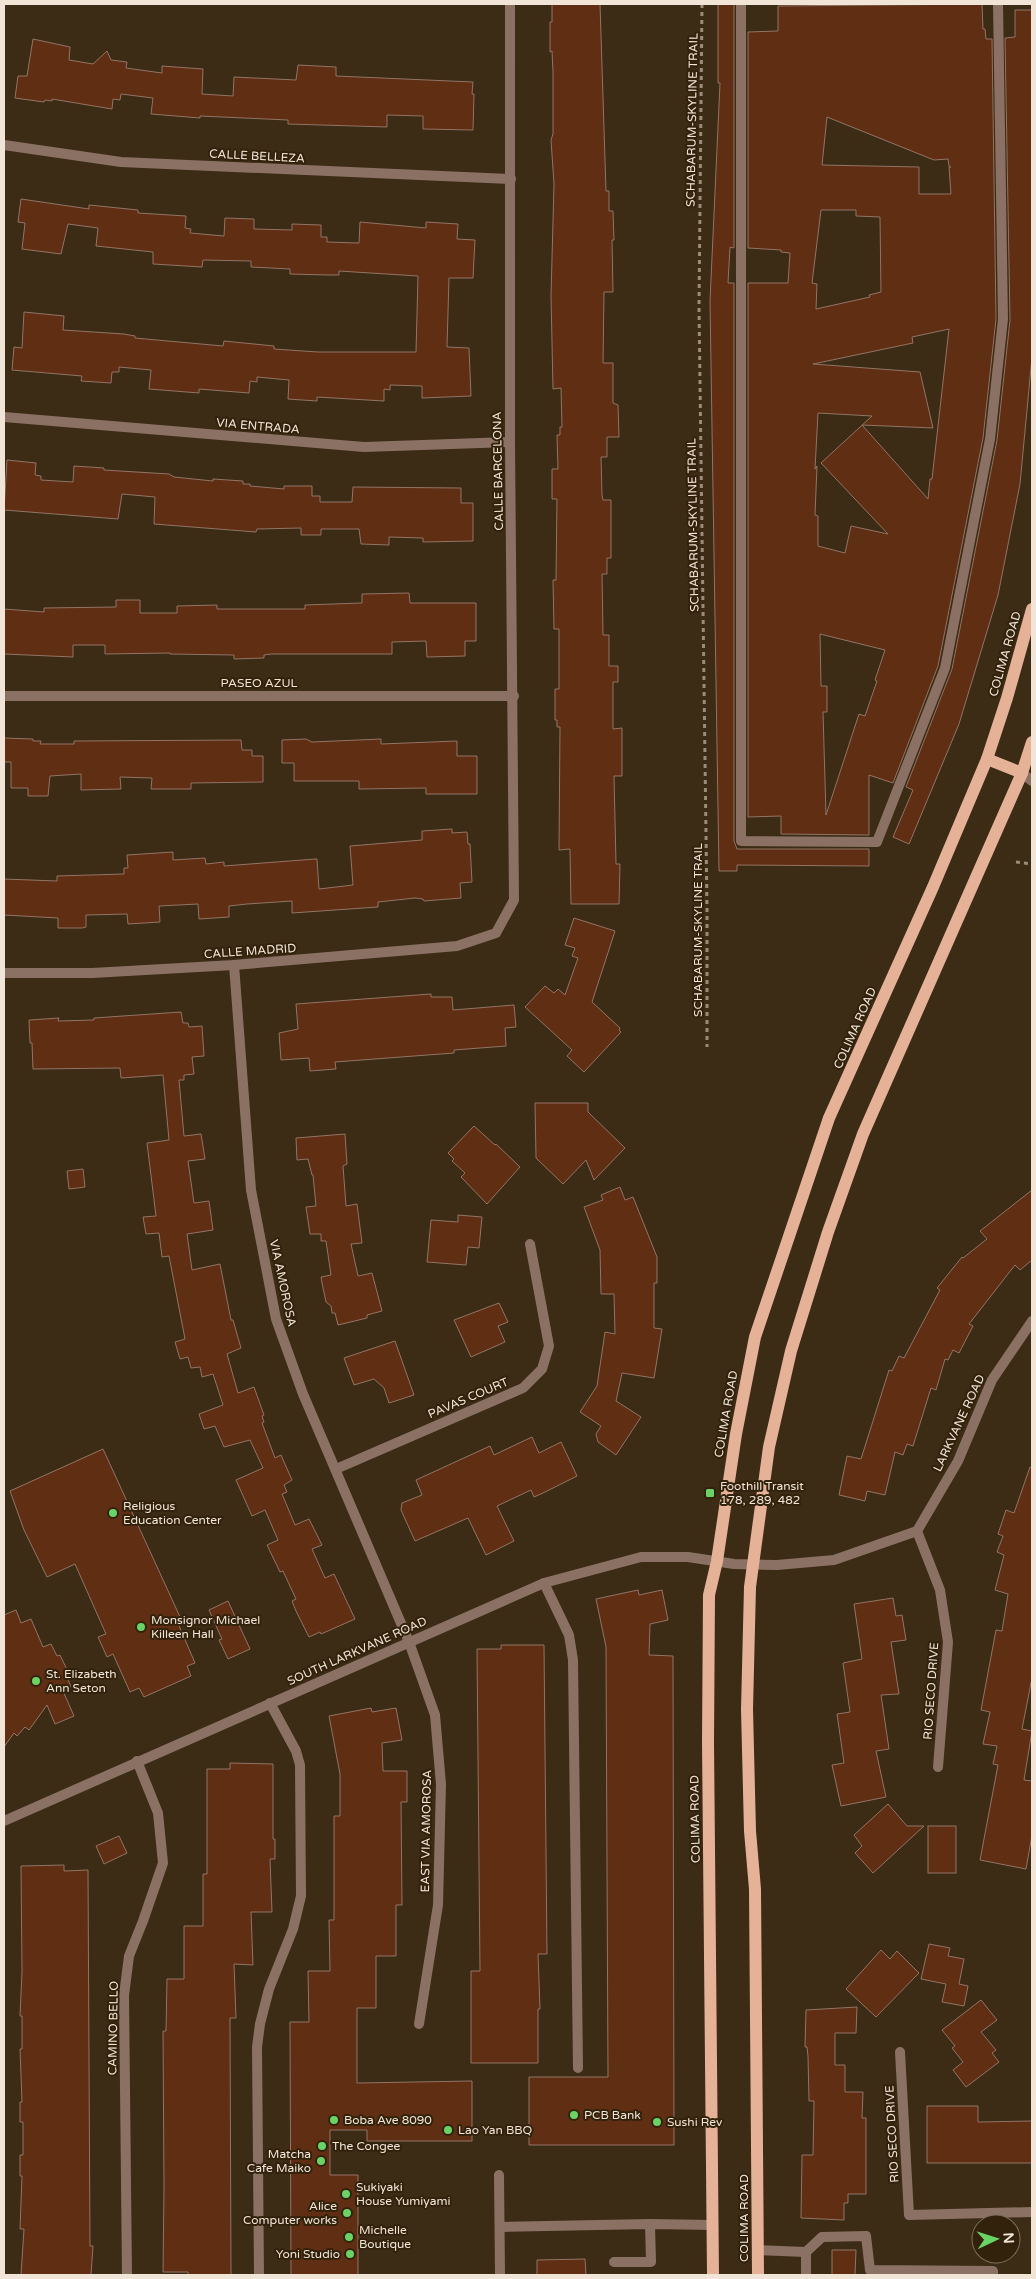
<svg xmlns="http://www.w3.org/2000/svg" width="1036" height="2279" viewBox="0 0 1036 2279" font-family="'Varela Round',sans-serif">
	<style>
		.building { fill: #602e13; stroke: #927466; fill-rule: evenodd }
		.lines { fill: none; stroke-linecap: round; stroke-linejoin: round }
		.path { stroke: #9a8c7a; stroke-width: 3; stroke-dasharray: 4 4; stroke-linecap: butt }
		.lane { stroke: #8a7164; stroke-width: 10 }
		.street { stroke: #8a7164; stroke-width: 10 }
		.primary { stroke: #e5b297; stroke-width: 12 }
		.poi-dot { fill: #69d364; stroke: #32210b; stroke-width: 2 }
		.labels { text-anchor: middle; dominant-baseline: central; stroke-width: 4; stroke-linejoin: round; paint-order: stroke }
		.street-label { font-size: 12px; fill: #f0e5d7; stroke: #32210b }
		.poi-label { font-size: 12px; fill: #f0e5d7; stroke: #32210b; text-anchor: start }
	</style>
	<rect width="100%" height="100%" fill="#3c2b15"/>
	<g class="building">
		<path d="M552,4H600L606,191H609V211H613L614,240H612L613,292H604L603,363H613V403L618,405L619,437H607V457H601L602,495L603,500H611V558H607V574H602L603,635H609V666H618V682H613V729L622,728V776H614L616,864H620L619,904H571L570,849L559,850L560,727H557V720H555V689H559V629H554L553,580H556L557,499H552V469H558L557,435H560V427H562L561,388L553,389L551,296L554,184L551,140L553,134V72L552,51L550,52V22H552Z"/>
		<path d="M718,4H734V248L730,247L728,283H734V841L737,849H869V866L737,865V871H719L710,301L720,83H718Z"/>
		<path d="M982,4L983,29H985L986,39H992L996,319L983,438L938,666L893,783L869,775V835L781,834V816L748,817V283H788L790,253L781,252V250L748,248V32L778,31V6ZM827,117L934,160L948,159L949,166L951,167H949L951,194H919V167L822,165ZM821,210H856V216L880,217L881,292L869,295L870,297L816,309L817,284L812,283ZM949,329L932,479H930L928,499L862,425L933,428L920,372L813,364L913,343L912,337ZM818,413L872,416L821,463L888,534L851,526L845,553L818,546V516L815,515L817,466L815,469ZM820,634L885,650L875,680L877,681L865,716L859,714L826,815L823,712H827V686H821Z"/>
		<path d="M1015,10H1032V357L1020,484L998,595L959,724L909,844L893,837L913,790L906,787L952,669L997,440L1010,320L1005,38L1015,37Z"/>
		<path d="M33,39L70,47L69,60L93,64L107,51L111,60L127,62L126,68L162,73V66L203,69L202,94L233,96L234,77L296,80L298,65L336,67V76L473,82L472,94H474L473,130L423,129V116L387,115V127L288,124V120L200,116V118L151,114L153,98L121,94L120,100L113,99L112,109L52,99V101L45,100L44,102L15,98L18,76H27Z"/>
		<path d="M21,199L89,209V205L138,210V213L186,216L185,228L191,229L190,233L224,236L225,218L254,219V229L292,230V224L321,225V237H327V242L359,243L360,222L426,228V222L458,224L457,239L475,240L473,278H449L447,347L469,348L471,396L422,398V386L390,385V390L384,389V401L317,397V401L288,399L289,380L257,377V382L250,381L249,393L199,389V393L149,389L151,370L119,367V372H112L111,383L81,381L82,376L12,370L14,347L22,348L24,312L64,316L63,330L124,334L135,336V338L223,346L224,341L274,346V349L318,352H416L418,276L339,271V275H328L290,274V269L251,267V261L203,260L202,267L153,264V252L96,246L98,228L68,224L61,254L22,249L25,223L18,222Z"/>
		<path d="M7,460L36,463L35,475L41,476V480L73,482L74,466L104,468V470L169,474L174,477L213,481V479L243,481V484H250V486L284,489V486H312V496H320V502H352L353,487L461,488V503H473V541L423,542V538L389,537V545L361,544L359,529H321V535H301V528L257,529L256,532L154,524L155,497L122,494L118,519L4,510Z"/>
		<path d="M409,593L410,603H476V641H465V656L427,657L426,641L392,642V654H271L264,655V658L234,659V655L170,654V653L105,654V645H73V657L4,654V609L44,612V608L116,607V600H140V613H177V606L217,605V609H305V605L362,603V594Z"/>
		<path d="M4,738L33,739V741H41L40,744H74V741L241,740L242,750H252V756H263V782L191,783V789H151L152,778L120,777L121,789L81,790V774L50,776L48,796H28V788H11V762H4Z"/>
		<path d="M306,739L312,742L381,739V744L457,741V756H477V794H426V788L359,789V781H294V763H282V740Z"/>
		<path d="M452,829V833L467,832L468,844H470L472,882L460,883L461,898L424,901L423,899L415,898L378,902V907L292,913V901L247,904L229,906V917L199,919L198,904L159,906L160,922L128,924L127,914L86,915V927L82,928H58V918L4,915V879L57,881V876L124,874V868H128L127,855L173,852V860L205,858L206,864L224,862V866L315,859H317L319,889L353,885L350,846L422,840V831Z"/>
		<path d="M574,918L615,931L592,1002L620,1028L619,1030L621,1032L584,1072L567,1056L572,1050L525,1007L545,986L554,993L558,989L565,995L578,958L572,956L575,948L565,945Z"/>
		<path d="M431,994V997H452L453,1010L514,1005L516,1027L505,1028L506,1046L454,1050V1053L335,1062L336,1069L310,1071L309,1058L281,1060L279,1033L298,1029L296,1004Z"/>
		<path d="M181,1012L183,1023H188L189,1027L202,1026L204,1056L192,1057L194,1074L184,1075V1080H179L184,1136L201,1134L205,1159L188,1161L194,1203L209,1201L213,1230L187,1234L192,1270L220,1264L231,1320H233L241,1348L227,1354L238,1393L254,1387L264,1415L262,1416L264,1422L262,1423L275,1458L281,1455L292,1480L284,1485L287,1492L282,1494L295,1525L309,1519L322,1545L312,1549L325,1578L334,1574L355,1619L321,1634L320,1632L309,1637L296,1611L292,1601L296,1599L283,1571L280,1572L267,1545L278,1540L265,1510L252,1516L236,1480L263,1468L250,1440L224,1447L215,1426L204,1429L199,1414L223,1405L213,1374L202,1377L200,1367L191,1368L188,1357L180,1359L175,1342L185,1339L169,1256L162,1257L159,1233L146,1234L143,1217L156,1216L147,1143L169,1140L163,1075L121,1078L120,1068L33,1069L32,1043H30L29,1020L59,1018L58,1021L94,1020V1018Z"/>
		<path d="M535,1103H588V1112L625,1148L594,1180L586,1160L563,1184L536,1158Z"/>
		<path d="M474,1126L495,1145L496,1144L520,1167L487,1204L461,1177L465,1173L452,1161L454,1159L448,1153Z"/>
		<path d="M345,1134L347,1164L343,1166L346,1206L357,1204L362,1243L351,1244L358,1276L372,1273L382,1311L367,1315V1318L338,1325L335,1313H332L331,1306L326,1302L322,1283L321,1277L331,1275L326,1241H321V1234H310L306,1207L316,1206L313,1175H312L308,1159L297,1160L296,1138Z"/>
		<path d="M83,1169L85,1187L69,1189L67,1171Z"/>
		<path d="M620,1187L625,1200L633,1197L657,1257V1283H654V1328L662,1329L654,1378L622,1373L616,1401L641,1417L616,1455L598,1442L596,1434L601,1426L580,1412L597,1386L605,1332L615,1334L614,1294H601L600,1250L584,1207L603,1200L601,1195Z"/>
		<path d="M1032,1190V1260L1020,1270L1015,1265L969,1324L973,1326L959,1353L953,1350L948,1360L945,1359L936,1390L931,1388L913,1446L907,1444L903,1455L895,1452L885,1495L867,1491L865,1501L839,1495L847,1456L861,1459L889,1370L892,1371L899,1356L904,1358L940,1290L937,1288L962,1257L963,1258L987,1239L980,1231Z"/>
		<path d="M458,1215L482,1217L479,1248L468,1247L466,1265L427,1262L431,1220L458,1222Z"/>
		<path d="M499,1303L508,1322L498,1326L505,1342L471,1357L454,1320Z"/>
		<path d="M395,1341L414,1395L389,1403L384,1388L374,1379L354,1385L344,1358Z"/>
		<path d="M532,1437L539,1453L561,1442L577,1476L543,1493L534,1497L531,1490L497,1506L514,1541L486,1555L468,1518L415,1541L401,1510L402,1503L422,1495L416,1480L490,1446L494,1455Z"/>
		<path d="M103,1449L181,1619L177,1621L195,1663L187,1666L191,1676L144,1697L139,1688L130,1692L113,1654L107,1657L98,1637L106,1634L75,1564L47,1577L24,1530L10,1491Z"/>
		<path d="M1030,1467L1032,1468V1678L1022,1729L1032,1731L1024,1780L1032,1781V1835L1026,1869L980,1860L998,1765L993,1764L997,1746L983,1744L990,1712L981,1710L996,1630L1002,1631L1008,1594L995,1590L1004,1555L997,1552L1003,1536L998,1534L1006,1510L1014,1513Z"/>
		<path d="M638,1590L639,1595L662,1590L668,1620L650,1624L649,1655L673,1656L674,2145H529V2077H608L606,1647L596,1599Z"/>
		<path d="M893,1598L896,1616L902,1615L906,1640L891,1642L899,1694L881,1695L889,1749L876,1751L886,1797L841,1806L832,1765L844,1763L837,1714L850,1712L843,1663L862,1659L854,1604Z"/>
		<path d="M228,1601L250,1649L228,1659L219,1640L222,1639L209,1610Z"/>
		<path d="M16,1610L21,1623L31,1619L43,1647L51,1644L57,1656L60,1655L69,1674L66,1675L71,1687L63,1691L74,1716L55,1724L47,1705L29,1730L25,1727L17,1736L14,1733L4,1747V1615Z"/>
		<path d="M501,1645H544L547,1954H538L540,2009H538V2063H471V1971H480L477,1649H501Z"/>
		<path d="M371,1708L372,1712L396,1708L402,1740L382,1743L383,1771H407V1802H401L402,1905H396V1956H376V2008H357V2083L472,2081V2141H367V2130H330V2175H358V2275H291L290,2022H309L308,1971H330L329,1920H334V1816H340V1774L329,1716Z"/>
		<path d="M230,1763L273,1764V1839H275V1859H270L272,1912H251L253,1965L234,1964L236,2018H230L231,2275H188V2272H163L164,2189L163,2031H166L167,1979H184V1926H203V1874H207V1769H230Z"/>
		<path d="M888,1804L907,1826H924L873,1873L855,1853L862,1846L854,1835Z"/>
		<rect x="928" y="1826" width="28" height="47"/>
		<path d="M119,1836L127,1853L104,1864L96,1846Z"/>
		<path d="M64,1865V1871L88,1870L90,2246H93L91,2275H21L24,2229H20L22,2176H20V2155H23V2122H20V2102H22L20,2049H22V2016H20L22,1972L21,1866Z"/>
		<path d="M929,1944L950,1948L948,1956L964,1959L959,1984L968,1986L964,2006L942,2002L946,1984L921,1979Z"/>
		<path d="M881,1950L890,1959L897,1951L919,1973L876,2017L846,1989Z"/>
		<path d="M981,2000L997,2020L981,2032L996,2050L992,2053L999,2062L966,2087L953,2070L963,2062L952,2048L955,2046L942,2030Z"/>
		<path d="M857,2007L856,2033H835V2065H845V2092H863L862,2118H866V2194H848V2203H844V2220L801,2218L802,2155H813L814,2101H809L808,2056L807,2047H805L806,2010Z"/>
		<path d="M927,2106H978V2122L1032,2121V2163H927Z"/>
		<path d="M832,2250H856L855,2275H832Z"/>
		<path d="M585,2259L586,2275H537V2260Z"/>
	</g>
	<g class="lines">
		<g class="path">
			<path d="M702,4L699,307L707,909V1047"/>
			<path d="M1016,862L1032,864"/>
		</g>
		<g class="lane">
			<path d="M741,4V841L877,842L945,668L990,439L1003,319L998,4"/>
			<path d="M1022,773L1032,781"/>
			<path d="M544,1583L569,1635L573,1660L578,2068"/>
			<path d="M499,2175L500,2275"/>
			<path d="M500,2227L650,2224L713,2225"/>
			<path d="M758,2250L806,2252L822,2237L866,2236L870,2270L993,2271V2275"/>
			<path d="M614,2262H651L650,2224"/>
			<path d="M259,2275L257,2047L260,2024L269,1989L293,1929L301,1896L300,1765L296,1751L270,1703"/>
			<path d="M806,2275V2252"/>
		</g>
		<g class="street">
			<path d="M4,145L121,162L511,179"/>
			<path d="M4,417L364,447L510,442"/>
			<path d="M4,696H514"/>
			<path d="M234,965L251,1190L276,1319L303,1394L409,1642L435,1715L441,1784L438,1905L419,2024"/>
			<path d="M4,973H92L234,965L457,946L496,933L514,900L510,442V4"/>
			<path d="M336,1469L523,1388L542,1369L549,1346L530,1244"/>
			<path d="M917,1531L940,1590L948,1642L938,1767"/>
			<path d="M4,1821L544,1583L641,1557H688L734,1564L777,1565L834,1560L917,1531L958,1461L992,1380L1032,1321"/>
			<path d="M900,2052L909,2215L1032,2212"/>
			<path d="M127,2275L124,1995L129,1956L143,1921L163,1863L158,1813L137,1761"/>
		</g>
		<g class="primary">
			<path d="M987,759L1022,773"/>
			<path d="M713,2275L708,1742L709,1595L717,1561L736,1434L755,1337L829,1118L933,887L987,759L1007,698L1032,609"/>
			<path d="M758,2275L755,1889L750,1831L747,1709L750,1587L769,1447L791,1351L828,1232L863,1134L1022,773L1032,742"/>
		</g>
	</g>
	<g class="poi-dot">
		<rect x="705" y="1488" width="10" height="10" rx="2.5"/>
		<circle cx="113" cy="1513" r="5"/>
		<circle cx="141" cy="1627" r="5"/>
		<circle cx="36" cy="1681" r="5"/>
		<circle cx="574" cy="2115" r="5"/>
		<circle cx="334" cy="2120" r="5"/>
		<circle cx="657" cy="2122" r="5"/>
		<circle cx="448" cy="2130" r="5"/>
		<circle cx="322" cy="2146" r="5"/>
		<circle cx="321" cy="2161" r="5"/>
		<circle cx="346" cy="2194" r="5"/>
		<circle cx="347" cy="2213" r="5"/>
		<circle cx="349" cy="2237" r="5"/>
		<circle cx="350" cy="2254" r="5"/>
	</g>
	<g class="labels">
		<g class="street-label">
			<text transform="translate(692 120) rotate(-89)">SCHABARUM-SKYLINE TRAIL</text>
			<text transform="translate(257 156) rotate(3)">CALLE BELLEZA</text>
			<text transform="translate(258 426) rotate(5)">VIA ENTRADA</text>
			<text transform="translate(498 471) rotate(-91)">CALLE BARCELONA</text>
			<text transform="translate(693 525) rotate(-91)">SCHABARUM-SKYLINE TRAIL</text>
			<text transform="translate(1005 654) rotate(-74)">COLIMA ROAD</text>
			<text x="259" y="683">PASEO AZUL</text>
			<text transform="translate(698 930) rotate(-90)">SCHABARUM-SKYLINE TRAIL</text>
			<text transform="translate(250 951) rotate(-4)">CALLE MADRID</text>
			<text transform="translate(855 1028) rotate(-66)">COLIMA ROAD</text>
			<text transform="translate(283 1283) rotate(78)">VIA AMOROSA</text>
			<text transform="translate(468 1398) rotate(-23)">PAVAS COURT</text>
			<text transform="translate(726 1414) rotate(-80)">COLIMA ROAD</text>
			<text transform="translate(959 1423) rotate(-65)">LARKVANE ROAD</text>
			<text transform="translate(357 1651) rotate(-24)">SOUTH LARKVANE ROAD</text>
			<text transform="translate(931 1691) rotate(-86)">RIO SECO DRIVE</text>
			<text transform="translate(695 1819) rotate(-91)">COLIMA ROAD</text>
			<text transform="translate(426 1831) rotate(-89)">EAST VIA AMOROSA</text>
			<text transform="translate(113 2028) rotate(-89)">CAMINO BELLO</text>
			<text transform="translate(892 2134) rotate(-93)">RIO SECO DRIVE</text>
			<text transform="translate(744 2218) rotate(-90)">COLIMA ROAD</text>
		</g>
		<g class="poi-label">
			<text x="720" y="1486">Foothill Transit<tspan x="720" dy="14">178, 289, 482</tspan></text>
			<text x="123" y="1506">Religious<tspan x="123" dy="14">Education Center</tspan></text>
			<text x="151" y="1620">Monsignor Michael<tspan x="151" dy="14">Killeen Hall</tspan></text>
			<text x="46" y="1674">St. Elizabeth<tspan x="46" dy="14">Ann Seton</tspan></text>
			<text x="584" y="2115">PCB Bank</text>
			<text x="344" y="2120">Boba Ave 8090</text>
			<text x="667" y="2122">Sushi Rev</text>
			<text x="458" y="2130">Lao Yan BBQ</text>
			<text x="332" y="2146">The Congee</text>
			<text x="311" y="2154" text-anchor="end">Matcha<tspan x="311" dy="14">Cafe Maiko</tspan></text>
			<text x="356" y="2187">Sukiyaki<tspan x="356" dy="14">House Yumiyami</tspan></text>
			<text x="337" y="2206" text-anchor="end">Alice<tspan x="337" dy="14">Computer works</tspan></text>
			<text x="359" y="2230">Michelle<tspan x="359" dy="14">Boutique</tspan></text>
			<text x="340" y="2254" text-anchor="end">Yoni Studio</text>
		</g>
	</g>
	<rect width="1036" height="2279" fill="none" stroke="#f0e5d7" stroke-width="10"/>
	<g transform="translate(996 2239) rotate(86)"><circle r="24" fill="#32210b" stroke="#7e6f5d"/>
	<path d="M0-4L9 19L0 12L-9 19Z" fill="#69d364"/>
	<text y="-8" font-size="14" font-weight="bold" text-anchor="middle" fill="#f0e5d7">N</text>
	</g>
</svg>
